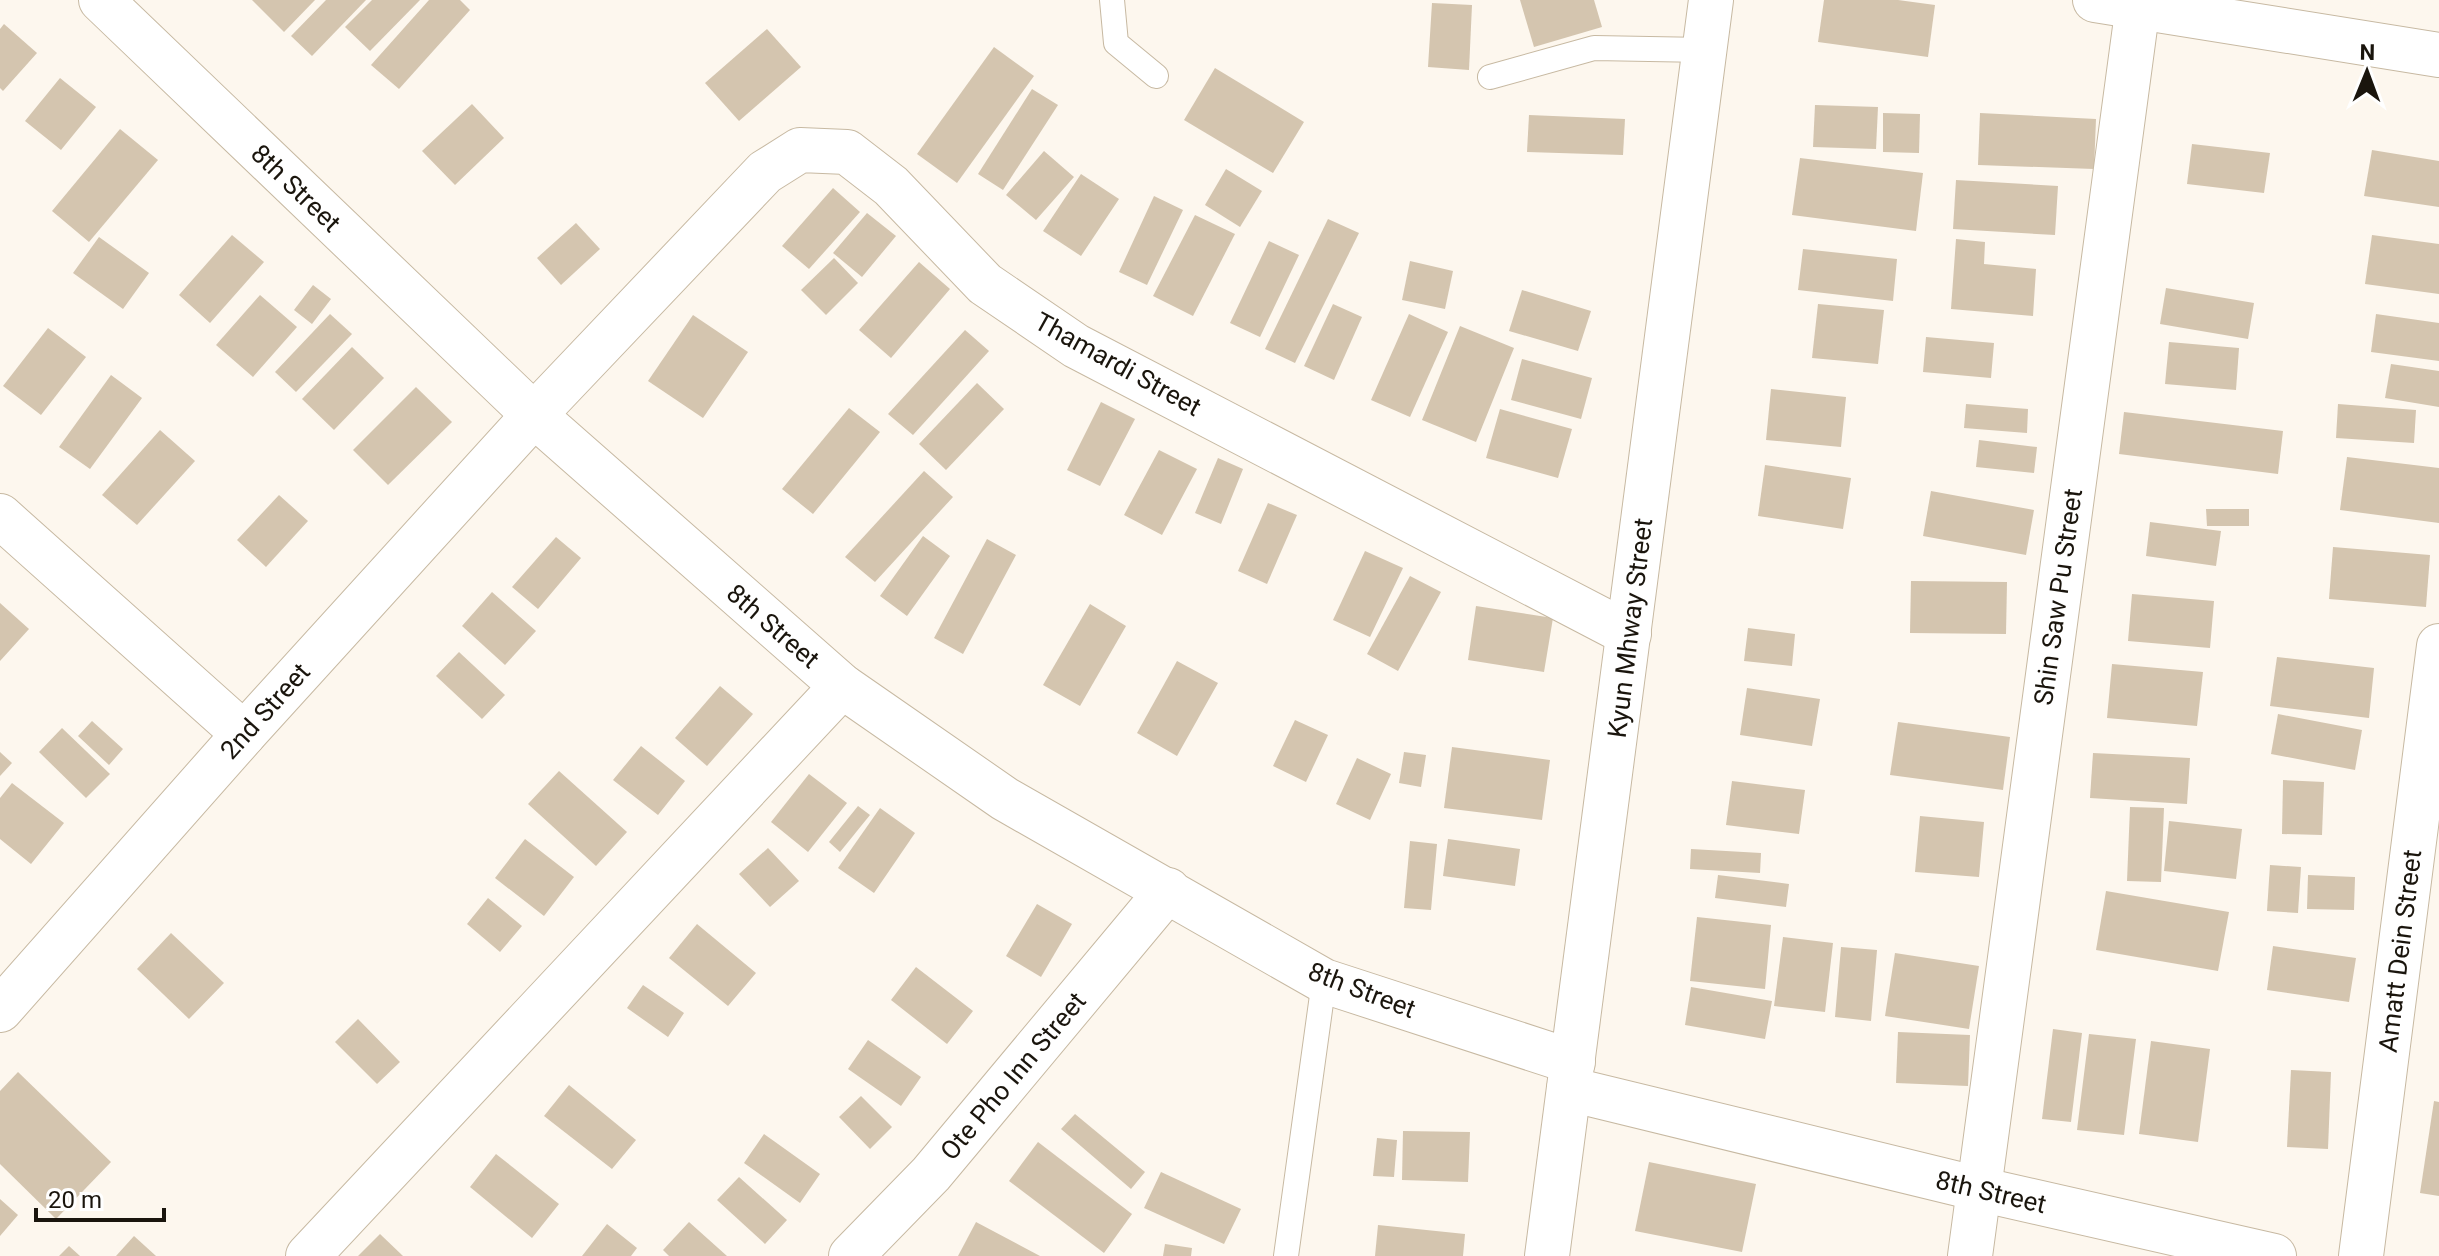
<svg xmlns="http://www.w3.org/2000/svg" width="2439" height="1256" viewBox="0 0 2439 1256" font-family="Roboto,sans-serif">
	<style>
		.building { fill: #d4c5af }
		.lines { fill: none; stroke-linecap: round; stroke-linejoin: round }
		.lane-casing { stroke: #c7b9a2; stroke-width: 26 }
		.street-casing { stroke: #c7b9a2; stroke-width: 46 }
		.secondary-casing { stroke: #c7b9a2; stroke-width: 46 }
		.lane { stroke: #fff; stroke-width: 24 }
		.street { stroke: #fff; stroke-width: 44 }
		.secondary { stroke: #fff; stroke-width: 44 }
		.labels { text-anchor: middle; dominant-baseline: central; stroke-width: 7; stroke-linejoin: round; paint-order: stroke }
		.street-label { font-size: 26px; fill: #1a150d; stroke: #fff }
	</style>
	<rect width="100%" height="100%" fill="#fdf7ee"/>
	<g class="building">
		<path d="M252,0H315L284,32Z"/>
		<path d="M326,0H366L312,56L291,36Z"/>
		<path d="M372,0H420L370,51L345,27Z"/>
		<path d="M429,0H460L470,10L399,89L371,65Z"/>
		<path d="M1520,0H1594L1602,27L1534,47Z"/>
		<path d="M1824,0H1898L1935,5L1928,57L1818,42Z"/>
		<path d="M1432,3L1472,5L1469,70L1428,67Z"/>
		<path d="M4,24L37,53L3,91L0,88V29Z"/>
		<path d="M767,29L801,67L739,121L705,83Z"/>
		<path d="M994,47L1034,76L957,183L917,154Z"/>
		<path d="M1215,68L1304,122L1273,173L1184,120Z"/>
		<path d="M60,78L96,107L61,150L25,121Z"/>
		<path d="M1032,89L1058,105L1003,190L978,174Z"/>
		<path d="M472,104L504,138L455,185L422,151Z"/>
		<path d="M1815,105L1878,107L1876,149L1813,147Z"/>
		<path d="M1883,113L1920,114L1919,153L1883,152Z"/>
		<path d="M1980,113L2096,119L2094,169L1978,165Z"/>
		<path d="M1529,115L1625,119L1623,155L1527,152Z"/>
		<path d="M120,129L158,160L89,242L52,211Z"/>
		<path d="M2192,144L2270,153L2264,193L2187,184Z"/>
		<path d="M2372,150L2439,161V207L2364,196Z"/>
		<path d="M1044,151L1074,177L1036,220L1006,195Z"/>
		<path d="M1800,158L1923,173L1916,231L1792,215Z"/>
		<path d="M1226,169L1262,191L1240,227L1205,205Z"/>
		<path d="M1081,174L1119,199L1081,256L1043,231Z"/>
		<path d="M1956,180L2058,186L2055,235L1953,229Z"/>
		<path d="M833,188L860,212L809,269L782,246Z"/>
		<path d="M1154,196L1183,210L1147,285L1119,272Z"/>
		<path d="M867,213L896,236L862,277L833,253Z"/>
		<path d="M1195,215L1235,234L1193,316L1153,296Z"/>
		<path d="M1328,219L1359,233L1295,363L1265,349Z"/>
		<path d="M576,223L600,249L561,285L537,258Z"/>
		<path d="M232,235L264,262L210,323L179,295Z"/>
		<path d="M2372,235L2439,244V294L2365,284Z"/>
		<path d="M99,237L149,273L123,309L73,273Z"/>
		<path d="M1956,239L1985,242L1984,264L2036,269L2033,316L1951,309Z"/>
		<path d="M1269,241L1299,255L1260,337L1230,323Z"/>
		<path d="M1803,249L1897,259L1893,301L1798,290Z"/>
		<path d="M834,258L858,283L826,315L801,290Z"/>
		<path d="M1410,261L1453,271L1445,309L1402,300Z"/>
		<path d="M919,262L950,289L891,358L859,330Z"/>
		<path d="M313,285L331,299L312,324L294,310Z"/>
		<path d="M2166,288L2254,303L2248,339L2160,324Z"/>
		<path d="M1522,290L1591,311L1578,351L1509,331Z"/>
		<path d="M260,295L297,327L253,377L216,345Z"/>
		<path d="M1333,304L1362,317L1334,380L1304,366Z"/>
		<path d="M1818,304L1884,310L1878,364L1812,358Z"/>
		<path d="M330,314L352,334L296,392L275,372Z"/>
		<path d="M1409,314L1448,332L1410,417L1371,400Z"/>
		<path d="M2376,314L2439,323V361L2371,352Z"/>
		<path d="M693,315L748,352L703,418L648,381Z"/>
		<path d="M1460,326L1514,348L1476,442L1422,420Z"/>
		<path d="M48,328L86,357L41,415L3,386Z"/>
		<path d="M965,330L989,351L913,435L888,414Z"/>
		<path d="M1926,337L1994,343L1991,378L1923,372Z"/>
		<path d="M2169,342L2239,348L2236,390L2165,384Z"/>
		<path d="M352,347L384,378L334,430L302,399Z"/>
		<path d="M1522,359L1592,378L1581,419L1511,400Z"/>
		<path d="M2391,364L2439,371V407L2385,398Z"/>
		<path d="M111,375L142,398L90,469L59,447Z"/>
		<path d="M977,383L1004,409L946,470L919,444Z"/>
		<path d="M416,387L452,422L388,485L353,450Z"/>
		<path d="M1771,389L1846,397L1841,447L1766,440Z"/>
		<path d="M1101,402L1135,419L1100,486L1067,470Z"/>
		<path d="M1966,404L2028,409L2027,433L1964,428Z"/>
		<path d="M2338,404L2416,410L2414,443L2336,438Z"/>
		<path d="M849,408L880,432L813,514L782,489Z"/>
		<path d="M1500,409L1572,429L1558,478L1486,458Z"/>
		<path d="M2124,412L2283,431L2278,474L2119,454Z"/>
		<path d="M160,430L195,461L137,525L102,495Z"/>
		<path d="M1979,440L2037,447L2034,473L1976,467Z"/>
		<path d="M1159,450L1197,469L1162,535L1124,515Z"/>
		<path d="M2347,457L2439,468V523L2340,510Z"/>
		<path d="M1218,458L1243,469L1221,524L1195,513Z"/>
		<path d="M1765,465L1851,478L1843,529L1758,516Z"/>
		<path d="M924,471L953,497L875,582L845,557Z"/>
		<path d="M1931,491L2034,510L2026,555L1923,536Z"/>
		<path d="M279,495L308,521L266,567L237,540Z"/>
		<path d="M1268,503L1297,515L1267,584L1238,571Z"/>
		<path d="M2206,509H2249V526H2207Z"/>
		<path d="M2150,522L2221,531L2216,566L2146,556Z"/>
		<path d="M923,536L950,556L907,616L880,596Z"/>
		<path d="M556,537L581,558L538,609L512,587Z"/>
		<path d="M987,539L1016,555L963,654L934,638Z"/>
		<path d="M2333,547L2430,555L2426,607L2329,599Z"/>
		<path d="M1365,551L1403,568L1370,637L1333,620Z"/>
		<path d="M1410,576L1441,592L1398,671L1367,654Z"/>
		<path d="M1911,581L2007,582L2006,634L1910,633Z"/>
		<path d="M492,592L536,631L505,665L462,626Z"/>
		<path d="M2132,594L2214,601L2210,648L2128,641Z"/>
		<path d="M0,603L29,629L0,661Z"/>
		<path d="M1090,604L1126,626L1080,706L1043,685Z"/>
		<path d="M1476,606L1553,618L1544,672L1468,660Z"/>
		<path d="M1748,628L1795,634L1792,666L1744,661Z"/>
		<path d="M459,652L505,695L482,719L436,676Z"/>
		<path d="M2277,657L2374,668L2369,718L2270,706Z"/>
		<path d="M1177,661L1218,683L1177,756L1137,733Z"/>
		<path d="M2112,664L2203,672L2197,726L2107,718Z"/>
		<path d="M720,686L753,714L707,766L675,738Z"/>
		<path d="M1747,688L1820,699L1812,746L1740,735Z"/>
		<path d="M2278,714L2362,730L2355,770L2271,754Z"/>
		<path d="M1295,720L1328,735L1306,782L1273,766Z"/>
		<path d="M92,721L123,749L109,765L78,736Z"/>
		<path d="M1898,722L2010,737L2003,790L1890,775Z"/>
		<path d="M62,728L110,774L86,798L39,752Z"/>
		<path d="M641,746L685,781L658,815L613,780Z"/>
		<path d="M1452,747L1550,760L1542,820L1444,808Z"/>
		<path d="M0,752L12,763L0,776Z"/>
		<path d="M1404,752L1426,755L1421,787L1399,783Z"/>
		<path d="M2093,753L2190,758L2187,804L2090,798Z"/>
		<path d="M1357,758L1391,774L1370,820L1336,804Z"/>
		<path d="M559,771L627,832L596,866L528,804Z"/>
		<path d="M809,774L847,803L808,852L771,822Z"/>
		<path d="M2283,780L2324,782L2322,835L2282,834Z"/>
		<path d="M1732,781L1805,790L1799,834L1726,825Z"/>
		<path d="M12,783L64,823L31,864L0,839V798Z"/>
		<path d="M858,806L870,815L840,852L829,842Z"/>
		<path d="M2130,807L2164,808L2161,882L2127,881Z"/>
		<path d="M880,808L915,833L874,893L838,868Z"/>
		<path d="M1920,816L1984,822L1979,877L1915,872Z"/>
		<path d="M2169,821L2242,829L2236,879L2164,871Z"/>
		<path d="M525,839L574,877L544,916L495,878Z"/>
		<path d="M1448,839L1520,849L1515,886L1443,876Z"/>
		<path d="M1410,841L1437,844L1431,910L1404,908Z"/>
		<path d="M768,848L799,881L770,907L739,874Z"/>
		<path d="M1691,849L1761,853L1760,873L1690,869Z"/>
		<path d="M2270,865L2301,867L2298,913L2267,911Z"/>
		<path d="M1718,875L1789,884L1786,907L1715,898Z"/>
		<path d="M2308,875L2355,877L2354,910L2307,909Z"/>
		<path d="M2106,891L2229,912L2218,971L2096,950Z"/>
		<path d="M488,898L522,926L500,952L467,924Z"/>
		<path d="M1037,904L1072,924L1041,977L1006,956Z"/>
		<path d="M1697,917L1771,925L1765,989L1690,981Z"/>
		<path d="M697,924L756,973L728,1006L669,958Z"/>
		<path d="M171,933L224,983L189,1019L137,969Z"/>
		<path d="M1783,937L1833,943L1825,1012L1774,1006Z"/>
		<path d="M2273,946L2356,958L2349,1002L2267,990Z"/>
		<path d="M1841,947L1877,950L1871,1021L1835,1017Z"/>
		<path d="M1895,953L1979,966L1969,1029L1885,1016Z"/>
		<path d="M916,967L973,1011L947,1044L891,1000Z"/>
		<path d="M643,985L684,1013L668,1037L627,1008Z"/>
		<path d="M1691,987L1772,1001L1765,1039L1685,1025Z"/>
		<path d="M358,1019L400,1062L377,1084L335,1042Z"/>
		<path d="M2053,1029L2082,1033L2071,1122L2042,1119Z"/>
		<path d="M1898,1032L1970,1035L1968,1086L1896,1083Z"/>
		<path d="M2089,1034L2136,1039L2124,1135L2077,1130Z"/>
		<path d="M868,1040L921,1077L901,1106L848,1069Z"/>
		<path d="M2151,1041L2210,1049L2198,1142L2139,1134Z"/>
		<path d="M2291,1070L2331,1072L2328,1149L2287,1147Z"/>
		<path d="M18,1072L111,1162L56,1219L0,1164V1091Z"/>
		<path d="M569,1085L636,1140L612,1169L544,1116Z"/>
		<path d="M861,1096L892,1127L870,1149L839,1117Z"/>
		<path d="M2434,1101L2439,1102V1196L2420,1193Z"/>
		<path d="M1075,1114L1145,1172L1131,1189L1061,1129Z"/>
		<path d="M1403,1131L1470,1132L1468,1182L1402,1180Z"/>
		<path d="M764,1134L820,1174L800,1203L744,1163Z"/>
		<path d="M1377,1138L1397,1140L1394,1177L1373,1176Z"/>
		<path d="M1038,1142L1132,1214L1104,1253L1009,1181Z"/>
		<path d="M496,1154L559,1204L532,1238L470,1187Z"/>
		<path d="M1649,1162L1756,1184L1742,1252L1635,1231Z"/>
		<path d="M1161,1172L1241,1209L1224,1244L1144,1208Z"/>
		<path d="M739,1177L787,1220L765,1244L717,1200Z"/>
		<path d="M0,1199L18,1215L0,1236Z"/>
		<path d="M689,1222L727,1256H669L663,1250Z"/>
		<path d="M976,1222L1040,1256H958Z"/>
		<path d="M607,1224L637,1248L631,1256H582Z"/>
		<path d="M1378,1225L1465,1234L1463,1256H1375Z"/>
		<path d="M380,1234L403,1256H358Z"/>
		<path d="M134,1236L156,1256H116Z"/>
		<path d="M1165,1244L1192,1248L1191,1256H1163Z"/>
		<path d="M69,1246L80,1256H59Z"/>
	</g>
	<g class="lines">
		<defs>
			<g id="lane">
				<path d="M1112,0L1116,43L1156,76"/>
				<path d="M1490,77L1594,48L1705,50"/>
				<path d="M1286,1256L1324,981"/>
			</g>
			<g id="street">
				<path d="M101,0L534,415L842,686L1005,799L1324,981L1573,1062"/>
				<path d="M2095,0L2439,55"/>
				<path d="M0,516L244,734"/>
				<path d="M0,1010L244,734L534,415L765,172L800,150L847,152L891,186L985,284L1076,346L1629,634"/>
				<path d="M1569,1089L1979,1189L2274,1256"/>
				<path d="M308,1256L842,686"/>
				<path d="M851,1256L931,1174L1168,890"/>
				<path d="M1970,1256L2138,5"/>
				<path d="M2361,1256L2439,646"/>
			</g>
			<path id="secondary" d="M1547,1256L1711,0"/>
		</defs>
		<use href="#lane" class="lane-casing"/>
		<use href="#street" class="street-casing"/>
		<use href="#secondary" class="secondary-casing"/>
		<use href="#lane" class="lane"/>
		<use href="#street" class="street"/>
		<use href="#secondary" class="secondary"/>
	</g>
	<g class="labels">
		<g class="street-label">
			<text transform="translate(296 188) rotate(44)">8th Street</text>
			<text transform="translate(1118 364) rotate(29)">Thamardi Street</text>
			<text transform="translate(2058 597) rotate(-82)">Shin Saw Pu Street</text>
			<text transform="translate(773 626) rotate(41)">8th Street</text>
			<text transform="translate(1630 628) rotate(-83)">Kyun Mhway Street</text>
			<text transform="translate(265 711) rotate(-48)">2nd Street</text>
			<text transform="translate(2400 951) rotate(-83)">Amatt Dein Street</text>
			<text transform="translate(1362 990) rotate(21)">8th Street</text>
			<text transform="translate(1013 1076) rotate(-50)">Ote Pho Inn Street</text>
			<text transform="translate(1991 1192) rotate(13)">8th Street</text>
		</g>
	</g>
	<g transform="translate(2367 72) rotate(1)" stroke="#ffffff" stroke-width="6" paint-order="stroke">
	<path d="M0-6L14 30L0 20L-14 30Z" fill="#1a150d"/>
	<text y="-12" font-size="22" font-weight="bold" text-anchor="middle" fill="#1a150d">N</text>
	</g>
	<path d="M36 1208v12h128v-12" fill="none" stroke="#1a150d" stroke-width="4"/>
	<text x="48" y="1208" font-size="24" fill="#1a150d" stroke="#ffffff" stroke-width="6" paint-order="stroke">20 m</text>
</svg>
